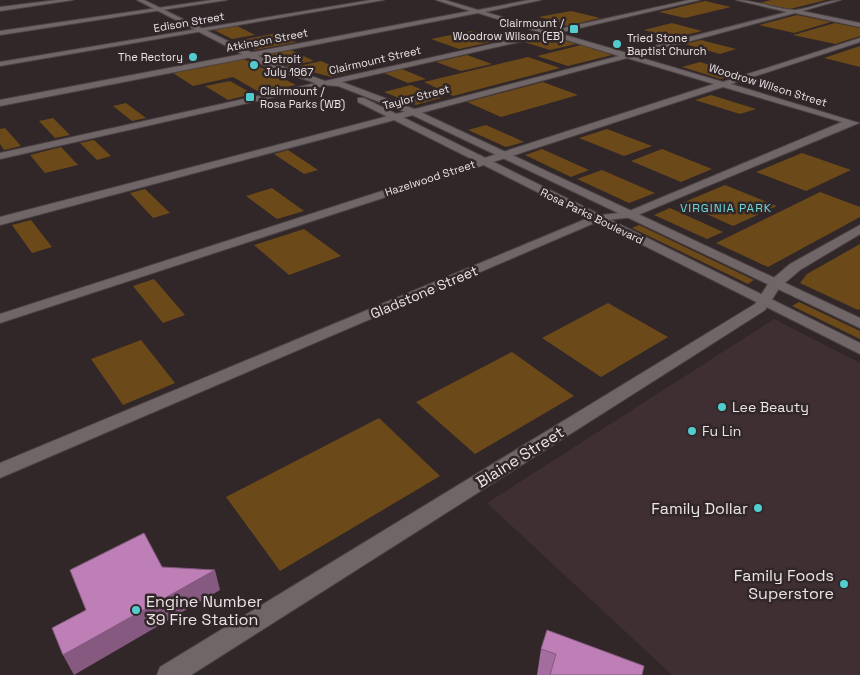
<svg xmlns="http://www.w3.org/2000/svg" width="860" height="675" viewBox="0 0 860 675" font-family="'Space Grotesk',sans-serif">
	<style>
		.built { fill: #3f2f32 }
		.green { fill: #6c4918 }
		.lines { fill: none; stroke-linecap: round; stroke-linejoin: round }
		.minor-casing { stroke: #4b4345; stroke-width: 2 }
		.tertiary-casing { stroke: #4b4345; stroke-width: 2 }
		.minor { fill: #706567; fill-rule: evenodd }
		.tertiary { fill: #706567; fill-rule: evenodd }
		.wall { fill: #a36d9d }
		.shaded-wall { fill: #855980 }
		.building { fill: #be7fb7; stroke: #855980 }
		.poi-dot { fill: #52cdcf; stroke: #312729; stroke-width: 2 }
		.labels { text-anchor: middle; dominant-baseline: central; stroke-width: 5; stroke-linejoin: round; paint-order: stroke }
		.far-street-label { font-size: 11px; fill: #ebe4e6; stroke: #312729 }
		.far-poi-label { font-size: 11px; fill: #ebe4e6; stroke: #312729; text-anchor: start }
		.far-neighbourhood-label { font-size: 12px; letter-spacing: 1px; fill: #6bd8da; stroke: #312729 }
		.street-label { font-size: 14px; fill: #ebe4e6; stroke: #312729 }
		.poi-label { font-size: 14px; fill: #ebe4e6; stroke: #312729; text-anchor: start }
		.near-street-label { font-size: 16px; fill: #ebe4e6; stroke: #312729 }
		.near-poi-label { font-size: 16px; fill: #ebe4e6; stroke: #312729; text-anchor: end }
	</style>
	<rect width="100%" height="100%" fill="#312729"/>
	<path class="built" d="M774,319L860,363V675H672L487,503Z"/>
	<g class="green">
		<path d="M771,0H826L790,9L760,3Z"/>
		<path d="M705,1L731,7L685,18L659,12Z"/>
		<path d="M571,11L600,18L568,26L539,17Z"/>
		<path d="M797,15L831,22L794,33L759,25Z"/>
		<path d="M672,23L702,31L673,38L644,30Z"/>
		<path d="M835,23L860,28V36L835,44L793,35Z"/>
		<path d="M237,26L255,35L232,39L214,30Z"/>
		<path d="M471,31L500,40L459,49L431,39Z"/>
		<path d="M277,33L297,42L255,50L236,41Z"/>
		<path d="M550,36L576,44L550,50L524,42Z"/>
		<path d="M701,40L736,49L720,54L685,44Z"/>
		<path d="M581,45L612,55L568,66L537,56Z"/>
		<path d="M860,46V67L824,58Z"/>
		<path d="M291,50L314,61L288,66L266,55Z"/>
		<path d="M467,55L492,64L461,71L436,62Z"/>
		<path d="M528,57L560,68L453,96L424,82Z"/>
		<path d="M244,59L296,85L261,93L233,77L193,86L173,73Z"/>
		<path d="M321,61L348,73L331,77L294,67Z"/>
		<path d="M700,62L738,73L721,79L682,67Z"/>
		<path d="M402,69L426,79L408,83L384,73Z"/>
		<path d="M230,81L253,94L228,100L205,86Z"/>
		<path d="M543,82L578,95L501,117L467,102Z"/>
		<path d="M411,85L441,98L416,105L384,92Z"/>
		<path d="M711,95L756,109L740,114L695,100Z"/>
		<path d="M126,103L146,118L132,121L113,106Z"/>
		<path d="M53,118L70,135L55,138L39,121Z"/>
		<path d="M486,125L524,142L506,147L468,130Z"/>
		<path d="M5,128L21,146L4,150L0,144V129Z"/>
		<path d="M607,129L652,146L624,156L579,138Z"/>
		<path d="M94,140L111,156L97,160L80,143Z"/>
		<path d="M61,147L78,165L45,173L30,155Z"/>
		<path d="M542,149L589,170L571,177L525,155Z"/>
		<path d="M662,149L712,169L681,182L631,161Z"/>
		<path d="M288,150L318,170L304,174L274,154Z"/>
		<path d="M802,153L851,170L806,191L756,172Z"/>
		<path d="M602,170L655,193L629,203L577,179Z"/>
		<path d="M725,185L777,206L733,226L682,203Z"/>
		<path d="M272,188L304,211L277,219L246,196Z"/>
		<path d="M145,189L170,213L153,218L130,193Z"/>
		<path d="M820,192L860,207V217L768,267L716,243Z"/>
		<path d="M670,208L723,232L707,239L654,215Z"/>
		<path d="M31,220L52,247L32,253L12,225Z"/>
		<path d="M639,225L754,280L748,284L632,228Z"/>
		<path d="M304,229L341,256L289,275L254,245Z"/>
		<path d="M860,244V309L858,310L800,283L807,274Z"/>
		<path d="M154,279L185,315L163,323L133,286Z"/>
		<path d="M799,302L860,331V339L792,306Z"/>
		<path d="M608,303L668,337L601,377L542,338Z"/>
		<path d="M141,340L175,383L123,405L91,359Z"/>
		<path d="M512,352L574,396L475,454L416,402Z"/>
		<path d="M379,418L440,476L280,571L226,497Z"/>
	</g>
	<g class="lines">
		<defs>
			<g id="minor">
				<path d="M212,0H227L0,35V31Z"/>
				<path d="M371,0H384L0,66V62Z"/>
				<path d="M436,0H445L478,10L529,0H541L485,12L550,31L689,0H700L558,33L627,53L787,12L736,0C756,0 778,10 795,10C810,9 825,0 841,0L802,11L860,23V27L795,13L635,56L723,82L860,38V42L731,84L859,123L633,217L599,221L0,478V463L593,216L627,212L842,122L723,87L0,323V314L714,84L627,58L0,225V217L619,56L550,35L0,159V153L542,33L478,13L0,106V100L470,11Z"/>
				<path d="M860,225V234L800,270L780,287L765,310L704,349L191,675H157L160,667L755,304L770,281L790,264Z"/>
			</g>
			<g id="tertiary">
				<path d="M57,0H73L0,11V7Z"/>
				<path d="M137,0H144L271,62L325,81L342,82L414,109L860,318V328L408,113L338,86L321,85L265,66Z"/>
				<path d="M358,98H364L860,343V354L358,102Z"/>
			</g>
		</defs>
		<use href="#minor" class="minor-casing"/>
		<use href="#tertiary" class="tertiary-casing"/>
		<use href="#minor" class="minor"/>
		<use href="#tertiary" class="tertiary"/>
	</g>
	<path class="wall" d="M541,649L642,675H537Z"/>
	<path class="shaded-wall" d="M215,570L220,590L74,675L63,655Z"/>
	<g class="building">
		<path d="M144,533L162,567L215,570L63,655L52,628L86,610L70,570Z"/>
		<path d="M547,630L644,666L642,675H550L556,654L541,649Z"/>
	</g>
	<g class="poi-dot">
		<rect x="569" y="24" width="10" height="10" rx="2.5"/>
		<circle cx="617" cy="44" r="5"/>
		<circle cx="193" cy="57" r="5"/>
		<circle cx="254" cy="65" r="5"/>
		<rect x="245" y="92" width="10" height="10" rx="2.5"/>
		<circle cx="722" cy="407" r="5"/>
		<circle cx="692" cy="431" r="5"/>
		<circle cx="758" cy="508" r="5"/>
		<circle cx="844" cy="584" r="5"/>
		<circle cx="136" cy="610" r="5"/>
	</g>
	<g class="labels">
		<g class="far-street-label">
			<text transform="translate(189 22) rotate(-10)">Edison Street</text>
			<text transform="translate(267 40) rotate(-11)">Atkinson Street</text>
			<text transform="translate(375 60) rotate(-13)">Clairmount Street</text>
			<text transform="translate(768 85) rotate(17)">Woodrow Wilson Street</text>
			<text transform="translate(416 97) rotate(-15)">Taylor Street</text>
			<text transform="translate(430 178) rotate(-18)">Hazelwood Street</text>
			<text transform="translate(592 216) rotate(26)">Rosa Parks Boulevard</text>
		</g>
		<g class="far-poi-label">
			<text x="564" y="23" text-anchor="end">Clairmount /<tspan x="564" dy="13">Woodrow Wilson (EB)</tspan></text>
			<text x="627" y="38">Tried Stone<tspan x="627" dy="13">Baptist Church</tspan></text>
			<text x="183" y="57" text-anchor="end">The Rectory</text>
			<text x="264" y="59">Detroit<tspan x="264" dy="13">July 1967</tspan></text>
			<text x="260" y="91">Clairmount /<tspan x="260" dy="13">Rosa Parks (WB)</tspan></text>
		</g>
		<g class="far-neighbourhood-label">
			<text x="726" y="208">VIRGINIA PARK</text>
		</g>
		<g class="street-label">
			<text transform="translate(424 292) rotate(-23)">Gladstone Street</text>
		</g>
		<g class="poi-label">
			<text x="732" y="407">Lee Beauty</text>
			<text x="702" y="431">Fu Lin</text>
		</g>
		<g class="near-street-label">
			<text transform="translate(520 457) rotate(-32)">Blaine Street</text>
		</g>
		<g class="near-poi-label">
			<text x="748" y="508">Family Dollar</text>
			<text x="834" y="575">Family Foods<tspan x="834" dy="18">Superstore</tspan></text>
			<text x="146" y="601" text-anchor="start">Engine Number<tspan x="146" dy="18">39 Fire Station</tspan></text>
		</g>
	</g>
</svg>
